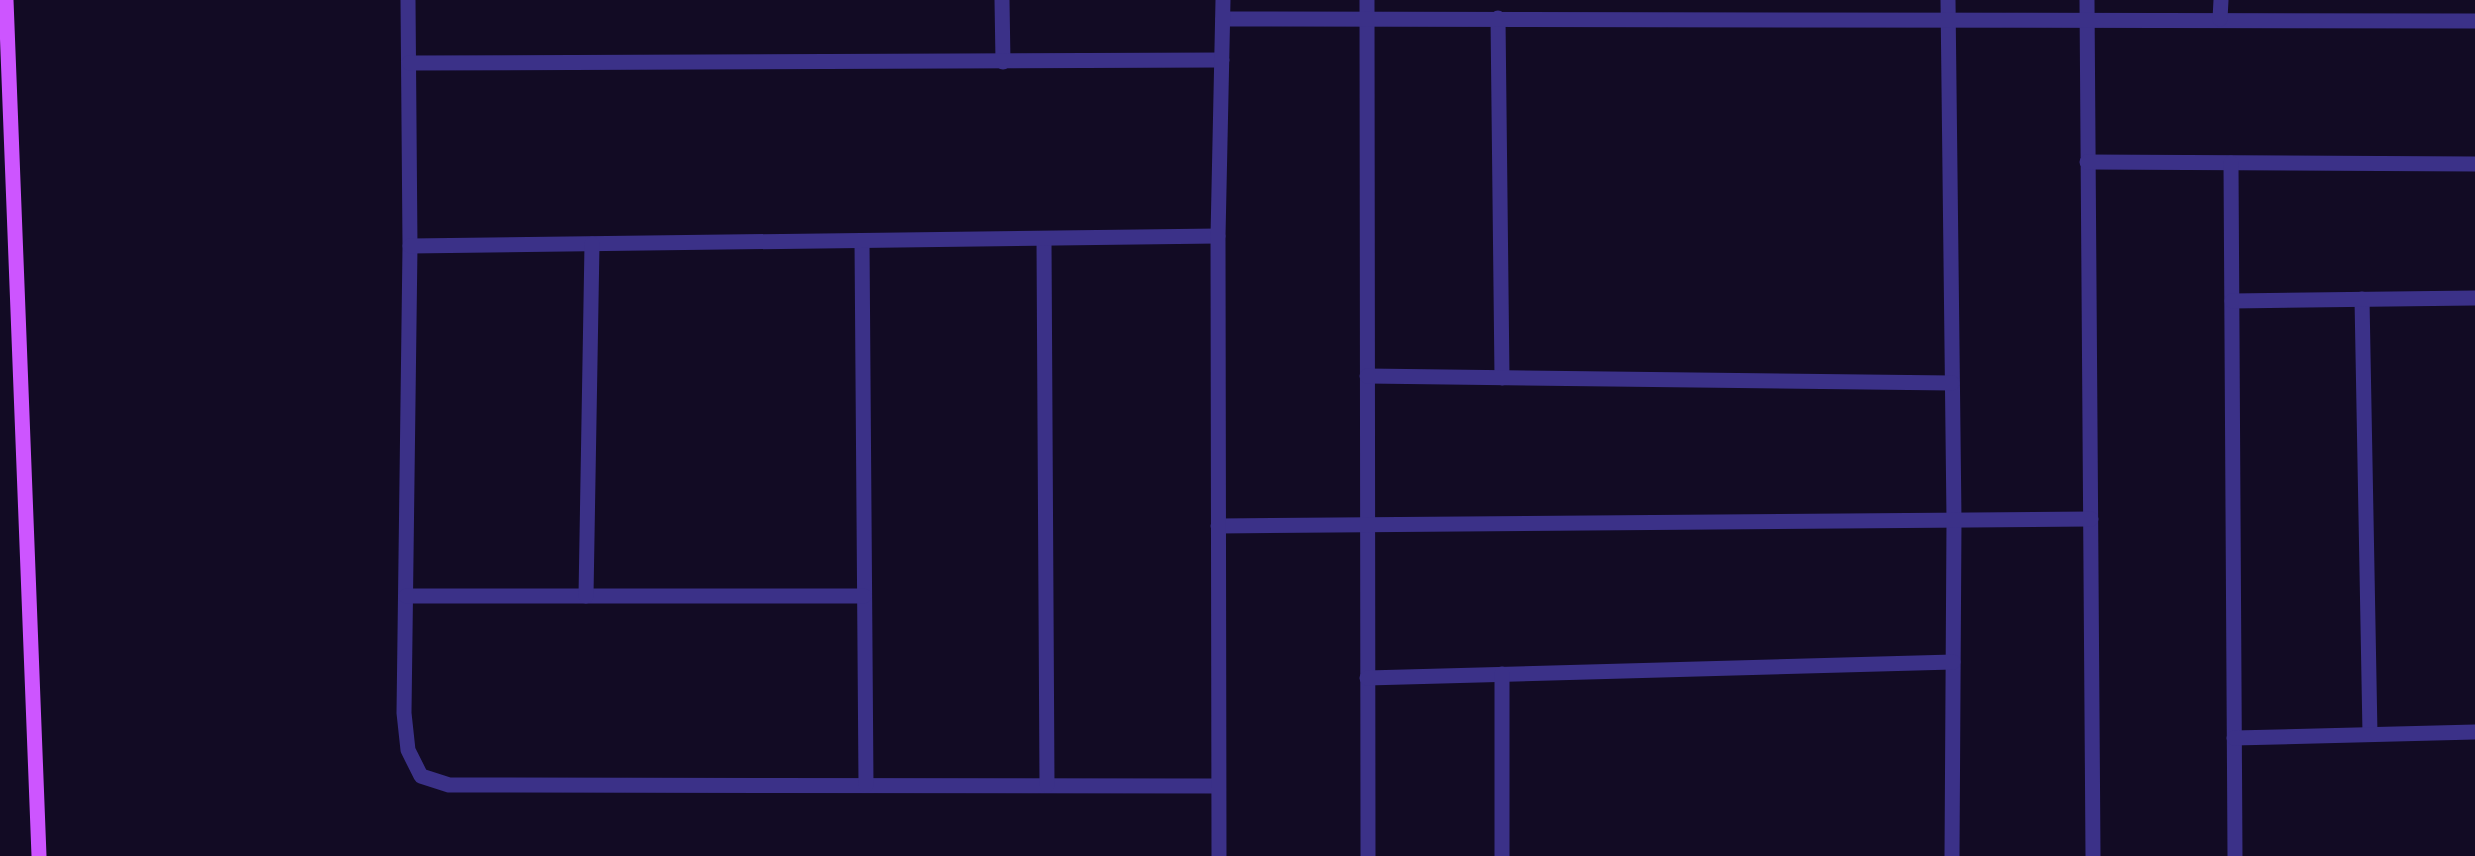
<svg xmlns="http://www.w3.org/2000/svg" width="2475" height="856" viewBox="0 0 2475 856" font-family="Quicksand,sans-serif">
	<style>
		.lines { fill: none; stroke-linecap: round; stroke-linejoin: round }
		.minor { stroke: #3b3188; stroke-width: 15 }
		.major { stroke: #cd55ff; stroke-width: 15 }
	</style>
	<rect width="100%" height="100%" fill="#120b24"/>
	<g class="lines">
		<g class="minor">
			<path d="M408,0L410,246L404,713L408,750L421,776L449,785L1218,786"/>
			<path d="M1002,0L1003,62"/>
			<path d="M1367,0L1368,856"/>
			<path d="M1948,0L1954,520L1952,856"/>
			<path d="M2087,0L2093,856"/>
			<path d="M1498,18L1502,378"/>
			<path d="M1223,19L2475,21"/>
			<path d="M2220,19L2221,0"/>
			<path d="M409,63L1222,60"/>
			<path d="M2087,162L2475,164"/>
			<path d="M2231,163L2235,856"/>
			<path d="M1044,240L1047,785"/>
			<path d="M862,241L866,785"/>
			<path d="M410,246L1218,236"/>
			<path d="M2362,299L2370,734"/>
			<path d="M2232,301L2475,298"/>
			<path d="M1367,376L1952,383"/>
			<path d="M1218,526L2091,519"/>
			<path d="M406,596H864"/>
			<path d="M586,596L592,244"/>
			<path d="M1367,678L1953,662"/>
			<path d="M2234,738L2475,732"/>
			<path d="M1219,856L1218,236L1223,0"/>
			<path d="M1502,856V674"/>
		</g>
		<path class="major" d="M6,0L39,856"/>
	</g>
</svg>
